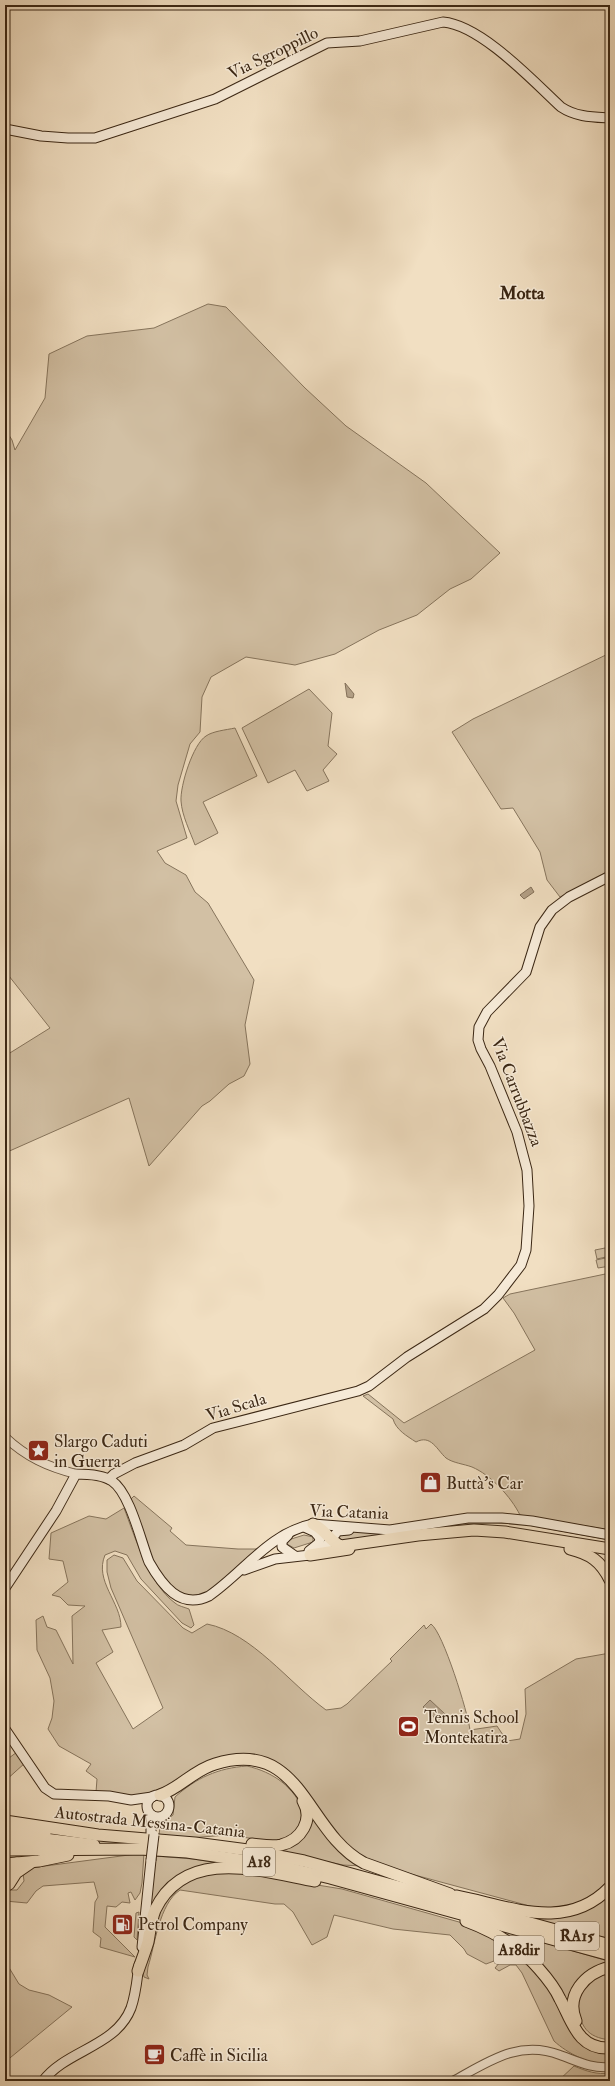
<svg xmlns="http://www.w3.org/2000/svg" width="615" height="2086" viewBox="0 0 615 2086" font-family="'IM FELL Double Pica',serif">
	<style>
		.green { fill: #d2c0a4; stroke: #86745c }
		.water { fill: #b3a087; stroke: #837059 }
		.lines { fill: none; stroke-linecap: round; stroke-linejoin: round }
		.tertiary-casing { stroke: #685540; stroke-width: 10 }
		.secondary-casing { stroke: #3b2714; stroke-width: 11 }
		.motorway-casing { stroke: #3b2714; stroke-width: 13 }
		.tertiary { stroke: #f6ead7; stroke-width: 8 }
		.secondary { stroke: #f6ead7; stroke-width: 9 }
		.motorway { stroke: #f1dfc2; stroke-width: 11 }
		.secondary-bridge-casing { stroke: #3b2714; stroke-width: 11; stroke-linecap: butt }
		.secondary-bridge { stroke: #f6ead7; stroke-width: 9 }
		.labels { text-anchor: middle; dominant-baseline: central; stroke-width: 3; stroke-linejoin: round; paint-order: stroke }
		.shield { fill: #f6ead7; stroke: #73624e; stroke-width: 1 }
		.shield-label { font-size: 16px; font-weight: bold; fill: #3b2714 }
		.street-label { font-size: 17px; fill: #3b2714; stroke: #f6ead7 }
		.poi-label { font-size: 17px; fill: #3b2714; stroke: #f6ead7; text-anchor: start }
		.neighbourhood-label { font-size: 18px; font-weight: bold; fill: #3b2714; stroke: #f6ead7 }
	</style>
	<rect width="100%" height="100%" fill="#f1dfc2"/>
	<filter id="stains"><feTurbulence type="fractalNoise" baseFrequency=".005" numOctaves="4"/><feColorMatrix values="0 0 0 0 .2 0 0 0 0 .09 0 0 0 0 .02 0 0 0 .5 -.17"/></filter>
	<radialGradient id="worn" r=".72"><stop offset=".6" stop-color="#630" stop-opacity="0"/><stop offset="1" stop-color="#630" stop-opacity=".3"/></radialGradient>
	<g class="green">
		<path d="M208,304L226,307L305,388L346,426L426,483L500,553L471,579L450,589L417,615L379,630L335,654L295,665L246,657L211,677L202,697L200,732L190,744L178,785L176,801L187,838L157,851L165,863L186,875L195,892L208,903L254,980L245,1025L250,1064L244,1076L229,1084L210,1101L202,1106L149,1166L129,1098L5,1153V1056L50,1028L5,971V429L12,440L15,450L45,398L49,354L87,336L154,328Z"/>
		<path d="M610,653V872L560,897L547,880L540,852L513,808L501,809L452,732L473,719Z"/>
		<path d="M309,689L332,713L328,746L337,754L323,770L329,781L307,791L295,770L268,783L242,728Z"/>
		<path d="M235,728L257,776L203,802L218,833L195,845C190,831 182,816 181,801C180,786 193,744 206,736C213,731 226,730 235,728Z"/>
		<path d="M610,1247V1256L597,1259L595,1250Z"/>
		<path d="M610,1257V1266L598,1268L596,1260Z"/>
		<path d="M610,1273V1530L520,1515C511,1497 491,1475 472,1467C464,1464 453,1463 446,1458C437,1450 431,1434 416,1442C407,1436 396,1430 393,1419L363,1396L368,1394L404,1423L535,1350L514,1313L503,1298L510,1294Z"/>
		<path d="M134,1496L172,1528L170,1531L186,1545L238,1549H261C248,1559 223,1585 209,1592C162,1615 141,1531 130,1500Z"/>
		<path d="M124,1508C135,1537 149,1584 175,1603C178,1606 184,1607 189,1609L194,1625L191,1628L182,1623L141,1579L127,1555L115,1551L105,1555C94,1581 121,1602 121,1627L102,1630L113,1652L96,1663L133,1729L163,1708L111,1588L107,1572V1560L114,1555L123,1558L137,1581L183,1628L192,1633L207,1624C252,1633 289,1683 326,1710L341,1708L347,1704L392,1661L390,1659L424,1625L426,1629L431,1624C443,1632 468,1713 470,1730L497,1726L507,1741L520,1739L526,1714L525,1689L576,1659L610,1653V1881C588,1904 567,1908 537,1908L374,1864L345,1846L300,1784L244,1756L144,1795L139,1797L96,1792L97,1779L86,1771L91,1764L59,1746L48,1729L52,1718L54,1701L50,1678L37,1650L36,1620L43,1616L47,1627L56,1630L73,1664L72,1616L85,1606L68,1605L60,1597L52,1595L68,1582L63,1561L49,1559L51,1533L89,1516L106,1519Z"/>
		<path d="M512,1521L610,1537V1540L522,1524L492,1523L463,1524L415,1533L344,1542L339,1538V1534L344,1531L391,1533L452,1523Z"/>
		<path d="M304,1535L313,1537V1542L294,1548L287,1544L288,1540Z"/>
		<path d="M17,1752L25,1763L5,1781V1761Z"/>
		<path d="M247,1766C273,1772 295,1787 304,1813L296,1833L283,1840L270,1841L227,1835L189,1838L159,1836L160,1825L173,1815L175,1797C196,1778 218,1768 247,1766Z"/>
		<path d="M310,1816L361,1866L343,1865L272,1850L283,1847Z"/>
		<path d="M144,1853L142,1883L140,1893L135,1900L131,1892L128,1893L130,1903L122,1902L116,1907L107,1906L105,1927L135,1957L100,1947L101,1938L93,1932L95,1902L98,1897L94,1882L43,1886L36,1891L27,1903L5,1901V1890H17L24,1881L23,1873L30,1868Z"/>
		<path d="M155,1856L193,1859L245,1867L214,1864L191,1870L148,1923Z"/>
		<path d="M225,1870L342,1889L459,1922L483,1931L519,1954L544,1980L571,2031L610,2051V2063C591,2066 567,2053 554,2041L522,1973L516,1965H510L499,1971L495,1968L500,1962L494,1961L486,1964L467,1954L464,1949L450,1935L393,1929L334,1915L327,1937L312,1945L293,1912L284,1904H275L180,1890C159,1904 155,1945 148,1967L147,1975L149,1979L144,1977L143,1973L160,1906L184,1881Z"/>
		<path d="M610,1894V1939L535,1919C564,1919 589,1914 610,1894Z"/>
		<path d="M139,1912L137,1940L134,1937L136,1913Z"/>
		<path d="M490,1927L608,1961V1964L598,1967L570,2012L562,1993Z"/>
		<path d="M5,1961L19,1984L29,1990L49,1995L72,2007L5,2062Z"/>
		<path d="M610,1971V2040C586,2037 582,2027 576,2005L589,1980Z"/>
		<path d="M574,2066C586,2071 597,2075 610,2073V2081H558Z"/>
	</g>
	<g class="water">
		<path d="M345,683L354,694L353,698L347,697Z"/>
		<path d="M531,887L534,892L524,899L520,895Z"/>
		<path d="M430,1700L445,1714L438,1721L423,1707Z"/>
	</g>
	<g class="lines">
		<defs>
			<g id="tertiary">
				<path d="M5,1437C26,1457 48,1467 76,1474"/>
				<path d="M453,2081C488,2062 519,2039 560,2055C577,2061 592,2069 610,2067"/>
			</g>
			<g id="secondary">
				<path d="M5,129L41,136L68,138H95L215,99L327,43L360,41L443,22C481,25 534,82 561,107C576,117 592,117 610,118"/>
				<path d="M109,1479L114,1474L135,1463L184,1445L213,1428L358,1391L369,1386L407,1357L484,1309L498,1295L521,1265L526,1250L529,1206L527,1170L517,1132L490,1066L481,1049L478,1040L479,1027L487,1012L526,972L540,927L552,910L569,897L610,876"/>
				<path d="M304,1527L315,1532L320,1538L319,1543L309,1551"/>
				<path d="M288,1535L282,1541V1547L295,1556"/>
				<path d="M244,1570L275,1559L310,1555L325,1547L338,1531L349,1530"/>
				<path d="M5,1588L56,1511L76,1474C87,1474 103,1475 112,1481C130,1493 141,1542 149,1562C162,1585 180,1610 209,1596C244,1572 269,1533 313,1524L390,1530L468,1518H502L532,1521L610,1535"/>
				<path d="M5,1729L45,1788L54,1794L109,1796L131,1800L152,1797"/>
				<circle cx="158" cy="1806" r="11"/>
				<path d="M151,1835V1815"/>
				<path d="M142,1947L151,1860"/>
				<path d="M43,2081C66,2050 116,2047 131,2008C136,1994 137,1979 139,1965"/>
			</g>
			<g id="motorway">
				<path d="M313,1524C325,1529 329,1541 341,1546L418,1535L474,1530L505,1532L610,1549"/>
				<path d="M570,1549C590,1554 601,1561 610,1580"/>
				<path d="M310,1555L349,1549"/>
				<path d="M160,1795C180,1788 194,1770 215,1764C303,1737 305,1832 364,1863L450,1894"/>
				<path d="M5,1821L98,1835L195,1843L248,1850L304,1861L610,1945"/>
				<path d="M5,1831L45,1833"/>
				<path d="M36,1838L94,1845"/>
				<path d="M5,1840L42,1843"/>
				<path d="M252,1844C262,1845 272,1847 281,1845C301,1840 314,1820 303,1801"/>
				<path d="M5,1850L140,1849L187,1852L275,1865L330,1878L610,1955"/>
				<path d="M5,1864L39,1861L68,1855"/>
				<path d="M5,1875L10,1867L17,1863"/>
				<path d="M5,1886L9,1884L16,1873L32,1862"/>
				<path d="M456,1896C509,1906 566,1933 610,1887"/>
				<path d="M466,1921C493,1931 520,1947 539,1969C547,1978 555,1988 560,1999C572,2021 578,2050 610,2048"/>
				<path d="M138,1971C141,1962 145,1952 148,1942C150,1931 151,1920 155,1910C186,1846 261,1871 315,1881"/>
				<path d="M576,2021C565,1995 585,1973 610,1967"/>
			</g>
		</defs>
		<use href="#tertiary" class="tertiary-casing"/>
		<use href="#secondary" class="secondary-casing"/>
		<use href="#motorway" class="motorway-casing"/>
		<use href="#tertiary" class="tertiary"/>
		<use href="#secondary" class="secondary"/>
		<use href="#motorway" class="motorway"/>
		<defs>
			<path id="secondary-bridge" d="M151,1860L154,1835"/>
		</defs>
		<use href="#secondary-bridge" class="secondary-bridge-casing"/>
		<use href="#secondary-bridge" class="secondary-bridge"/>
	</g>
	<defs>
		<symbol id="sight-square" viewBox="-11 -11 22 22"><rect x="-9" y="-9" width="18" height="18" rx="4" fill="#8f2418" stroke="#f6ead7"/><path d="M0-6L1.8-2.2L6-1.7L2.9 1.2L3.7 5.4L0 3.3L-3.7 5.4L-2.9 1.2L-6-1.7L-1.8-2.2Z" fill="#fff"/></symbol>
		<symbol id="shop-square" viewBox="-11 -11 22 22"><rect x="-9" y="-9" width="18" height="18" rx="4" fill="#8f2418" stroke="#f6ead7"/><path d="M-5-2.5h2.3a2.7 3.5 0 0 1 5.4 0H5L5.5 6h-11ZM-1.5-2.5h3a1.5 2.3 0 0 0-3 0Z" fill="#fff"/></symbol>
		<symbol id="stadium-square" viewBox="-11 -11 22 22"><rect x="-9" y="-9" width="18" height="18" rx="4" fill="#8f2418" stroke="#f6ead7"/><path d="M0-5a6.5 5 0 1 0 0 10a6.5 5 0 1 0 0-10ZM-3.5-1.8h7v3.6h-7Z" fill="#fff"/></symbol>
		<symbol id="fuel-square" viewBox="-11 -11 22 22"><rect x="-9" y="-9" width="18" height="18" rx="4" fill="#8f2418" stroke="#f6ead7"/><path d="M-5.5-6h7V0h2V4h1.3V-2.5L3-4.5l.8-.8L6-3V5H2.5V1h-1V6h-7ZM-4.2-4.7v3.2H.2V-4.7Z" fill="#fff"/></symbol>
		<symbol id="cafe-square" viewBox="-11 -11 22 22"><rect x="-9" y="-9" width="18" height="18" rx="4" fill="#8f2418" stroke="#f6ead7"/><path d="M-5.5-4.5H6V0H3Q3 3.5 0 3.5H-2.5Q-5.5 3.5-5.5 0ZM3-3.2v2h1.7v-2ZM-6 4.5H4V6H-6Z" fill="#fff"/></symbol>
	</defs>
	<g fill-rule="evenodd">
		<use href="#sight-square" x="26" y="1438" width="25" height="25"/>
		<use href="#shop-square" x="418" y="1470" width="25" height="25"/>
		<use href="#stadium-square" x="396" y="1714" width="25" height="25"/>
		<use href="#fuel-square" x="110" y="1912" width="25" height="25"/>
		<use href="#cafe-square" x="142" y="2042" width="25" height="25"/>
	</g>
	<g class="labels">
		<g class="shield">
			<rect x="243" y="1848" width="32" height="28" rx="3"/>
			<rect x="555" y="1922" width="44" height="28" rx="3"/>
			<rect x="494" y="1936" width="50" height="28" rx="3"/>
		</g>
		<g class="shield-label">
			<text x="259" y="1862">A18</text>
			<text x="577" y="1936">RA15</text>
			<text x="519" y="1950">A18dir</text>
		</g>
		<g class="street-label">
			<text transform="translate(273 53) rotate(-26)">Via Sgroppillo</text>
			<text transform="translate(517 1092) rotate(69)">Via Carrubbazza</text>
			<text transform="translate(236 1407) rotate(-17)">Via Scala</text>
			<text transform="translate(349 1512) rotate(2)">Via Catania</text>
			<text transform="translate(150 1822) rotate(6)">Autostrada Messina-Catania</text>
		</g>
		<g class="poi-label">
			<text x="54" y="1441">Slargo Caduti<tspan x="54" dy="20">in Guerra</tspan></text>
			<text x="446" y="1483">Buttà's Car</text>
			<text x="424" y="1717">Tennis School<tspan x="424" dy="20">Montekatira</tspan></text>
			<text x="138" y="1924">Petrol Company</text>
			<text x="170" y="2055">Caffè in Sicilia</text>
		</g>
		<g class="neighbourhood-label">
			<text x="522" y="293">Motta</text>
		</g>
	</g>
	<rect width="615" height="2086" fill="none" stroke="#f1dfc2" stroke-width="20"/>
	<rect x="6" y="6" width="603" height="2074" fill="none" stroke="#3b2714" stroke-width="2"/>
	<rect x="10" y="10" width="595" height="2066" fill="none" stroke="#3b2714"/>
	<rect width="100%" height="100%" filter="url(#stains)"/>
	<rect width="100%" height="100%" fill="url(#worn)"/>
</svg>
